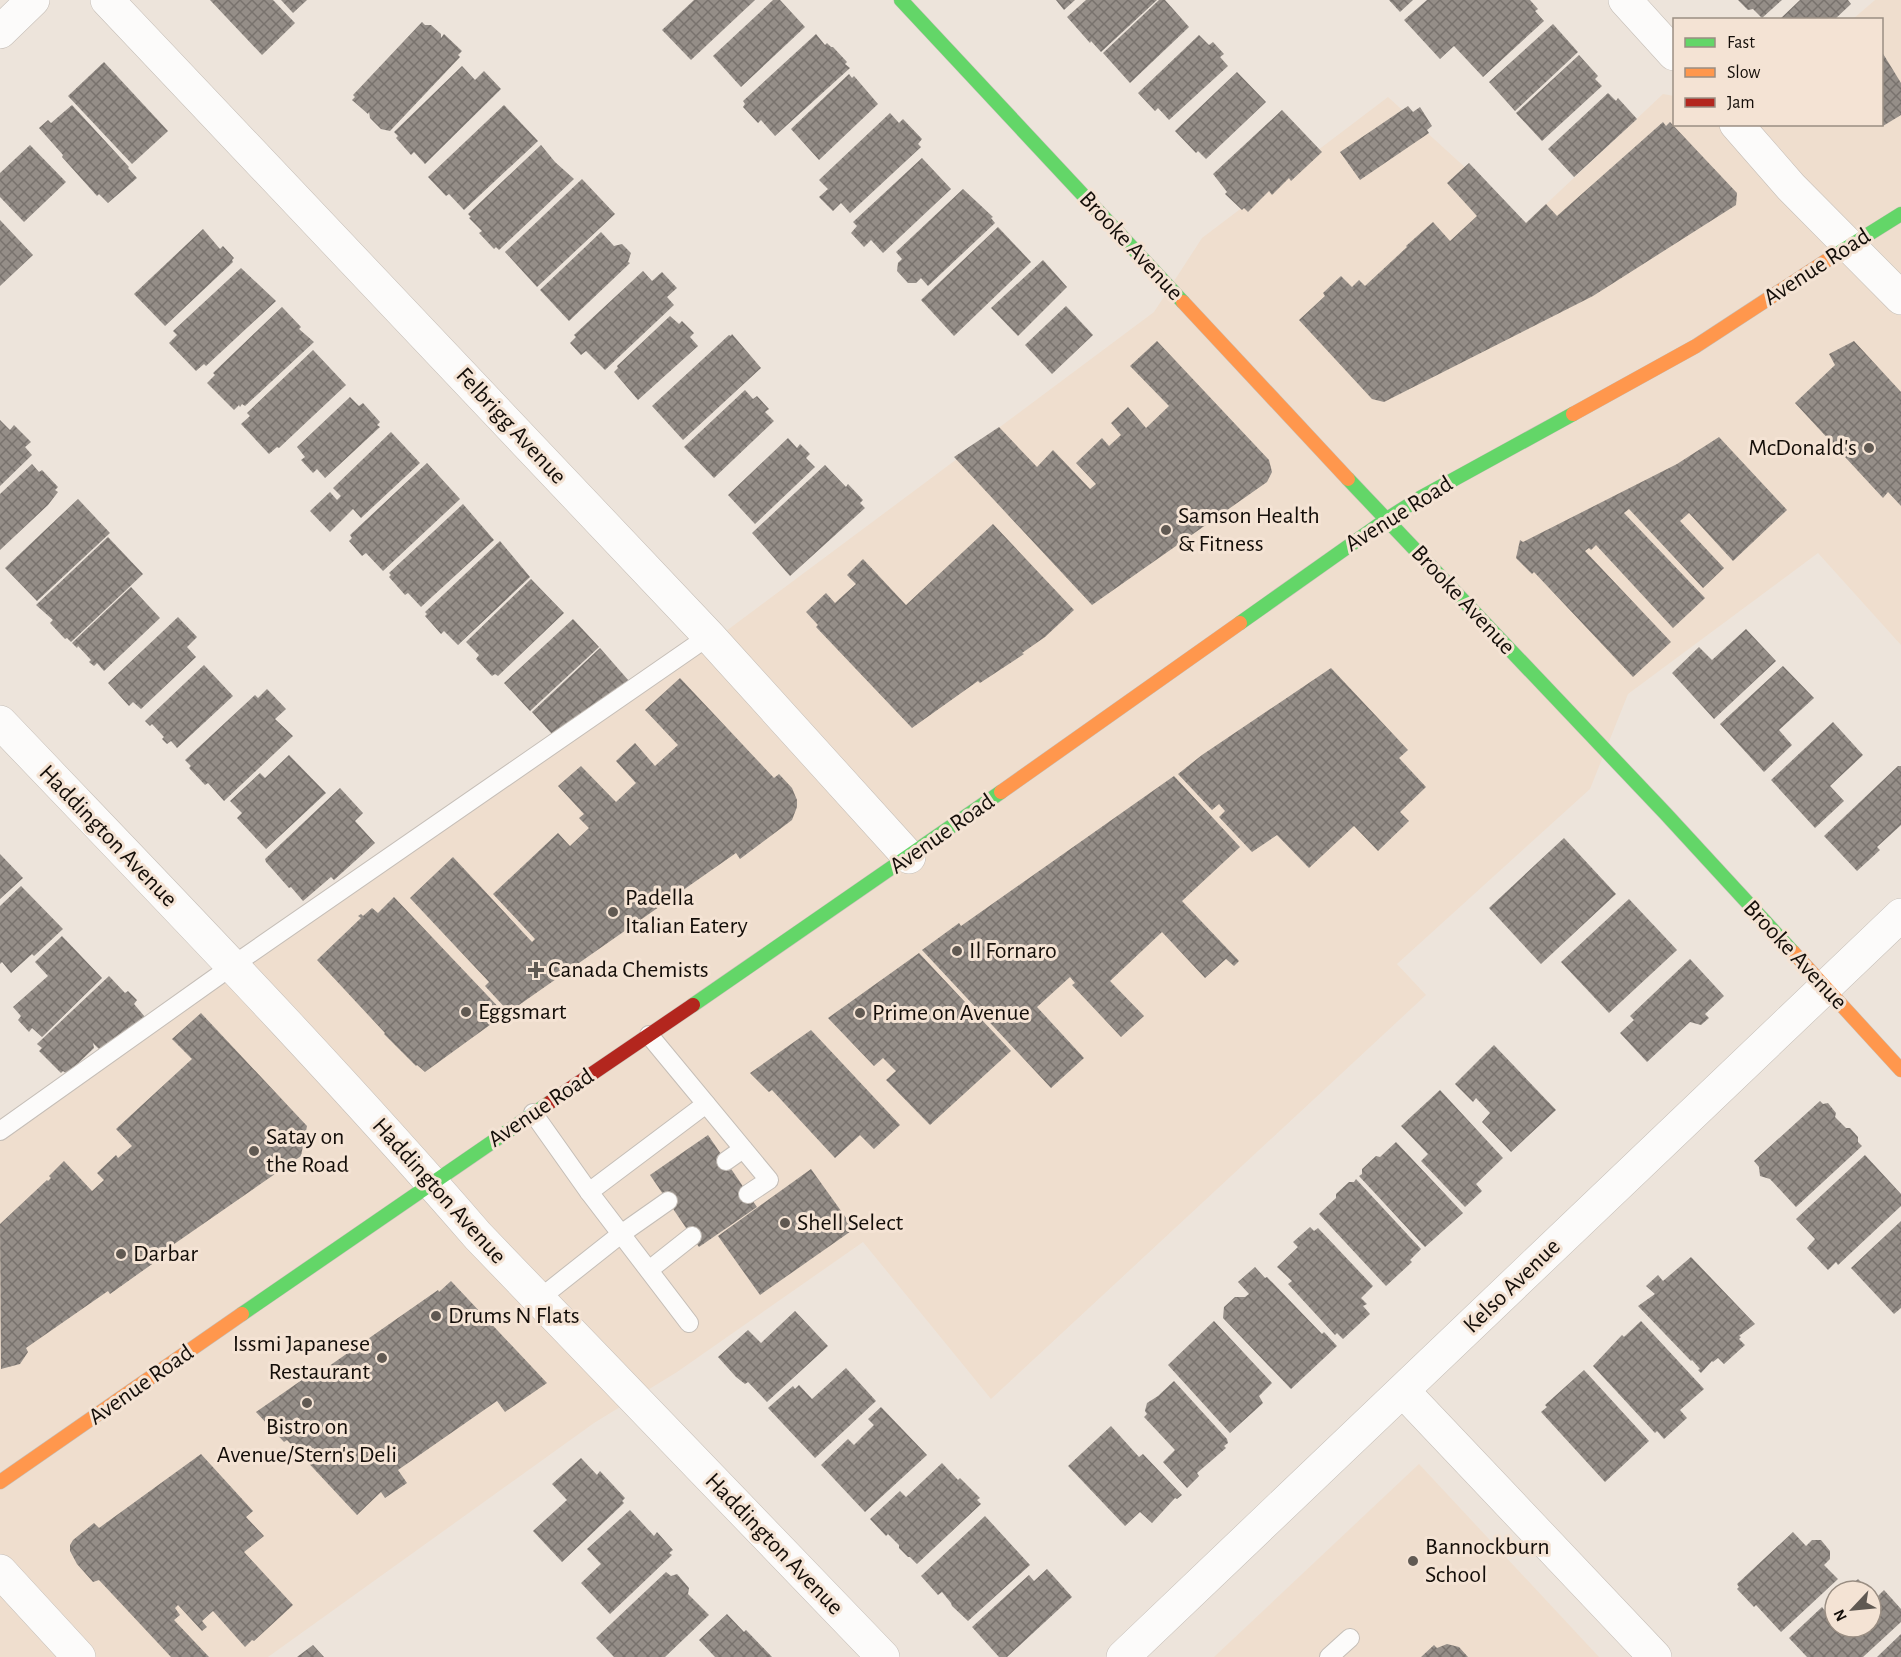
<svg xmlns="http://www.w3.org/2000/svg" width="1901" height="1657" viewBox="0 0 1901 1657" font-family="'Alegreya Sans',sans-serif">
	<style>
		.built { fill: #efdece }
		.building { fill: url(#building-cross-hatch) }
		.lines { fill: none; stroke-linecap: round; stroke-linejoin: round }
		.lane-casing { stroke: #c5beb7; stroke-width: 20 }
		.street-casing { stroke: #c5beb7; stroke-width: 34 }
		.fast-casing { stroke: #c5beb7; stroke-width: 15 }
		.slow-casing { stroke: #c5beb7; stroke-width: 15 }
		.jam-casing { stroke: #c5beb7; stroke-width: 15 }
		.lane { stroke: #fcfbfa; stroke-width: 18 }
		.street { stroke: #fcfbfa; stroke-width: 33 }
		.fast { stroke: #63d668; stroke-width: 14 }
		.slow { stroke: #ff974d; stroke-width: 14 }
		.jam { stroke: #b3261e; stroke-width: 14 }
		.poi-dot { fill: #605952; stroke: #f4e3d4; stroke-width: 2 }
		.labels { text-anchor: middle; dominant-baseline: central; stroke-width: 6; stroke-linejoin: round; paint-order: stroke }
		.street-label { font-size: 24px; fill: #140e09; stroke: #f4e3d4 }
		.poi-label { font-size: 24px; fill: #140e09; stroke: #f4e3d4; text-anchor: start }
	</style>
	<defs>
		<pattern id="building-cross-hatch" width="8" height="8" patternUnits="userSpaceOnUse" patternTransform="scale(1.5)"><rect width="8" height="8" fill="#958e88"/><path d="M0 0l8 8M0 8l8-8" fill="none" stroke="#78726d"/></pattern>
	</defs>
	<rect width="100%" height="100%" fill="#ede4db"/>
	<g class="built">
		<path d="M1875,0H1901V645L1818,553L1628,694L1590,789L1397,964L1426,995L991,1399L863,1242L677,1372L594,1423L268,1657H0V1132L686,661L1154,312L1202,238L1388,97L1526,223L1663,94L1674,96V124H1882V20L1853,19Z"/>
		<path d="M1419,1464L1599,1657H1214Z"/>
	</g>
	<g class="building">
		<path d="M210,0H273L295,23L262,55Z"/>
		<path d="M281,0H307L293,13Z"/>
		<path d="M694,0H755L691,60L662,30Z"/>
		<path d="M773,0H780L805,27L741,87L713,56Z"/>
		<path d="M1056,0H1075L1064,10Z"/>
		<path d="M1086,0H1157L1101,52L1091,41L1090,43L1067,17Z"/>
		<path d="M1159,0H1165L1189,27L1130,83L1103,53Z"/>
		<path d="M1389,0H1413L1400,12Z"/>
		<path d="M1427,0H1530L1538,9L1535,11L1544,21L1483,77L1454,46L1440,59L1404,20Z"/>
		<path d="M1738,0H1782L1762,18L1753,9L1748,10Z"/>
		<path d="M1800,0H1848L1851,4L1834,20H1779Z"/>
		<path d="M422,22L425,25H431L441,34V38L444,34L462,51L458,55L460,57L390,131L381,129L370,118L369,112L368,114L352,100L355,97L353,95Z"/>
		<path d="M1553,24L1578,52L1515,111L1489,82Z"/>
		<path d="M816,34L825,45L827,43L831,47H833L847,62L845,64L850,68L775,136L761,120L758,123L743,107L745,104L743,101Z"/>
		<path d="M1199,35L1209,45L1213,42L1224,54L1220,57L1228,66L1169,120L1158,108L1155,111L1138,93Z"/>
		<path d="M1882,52L1901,83V115L1883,126Z"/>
		<path d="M1579,55L1598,76L1595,79L1602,86L1542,141L1516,113Z"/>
		<path d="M104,62L168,131L132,164L68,96Z"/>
		<path d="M462,66L475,80L484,71L501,89L425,164L414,152L411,155L396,138L398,136L394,132Z"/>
		<path d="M1237,72L1266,102L1206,159L1198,151L1196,153L1175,131Z"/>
		<path d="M849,74L852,78L854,76L878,104L819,160L791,129Z"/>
		<path d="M1608,93L1616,101L1618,98L1637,119L1574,177L1548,149Z"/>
		<path d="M72,105L129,167L128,168L137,178L108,203L99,194L97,196L62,157L63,155L39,128L48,120L51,123Z"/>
		<path d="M504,105L538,141L464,210L449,194L446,196L428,177Z"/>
		<path d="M1408,106L1413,112L1420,107L1432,126L1427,130L1429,133L1360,180L1340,152Z"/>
		<path d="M1282,110L1322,152L1291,181L1289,178L1272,195L1269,191L1248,212L1244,208L1242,210L1225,194L1227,192L1213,174Z"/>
		<path d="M890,113L899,123L903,119L922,139L918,144L921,147L850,213L841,203L833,211L819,197L828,189L819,180Z"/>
		<path d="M1663,122L1666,126L1670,122L1737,193L1736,205L1593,296L1384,402L1372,399L1299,320L1325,296L1323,293L1341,276L1352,287L1359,280L1365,286L1407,247L1406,246L1433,222L1450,241L1477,216L1447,183L1469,163L1526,223L1546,204L1557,216Z"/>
		<path d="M30,145L66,182L24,222L0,197V173Z"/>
		<path d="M541,145L555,162L574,179L499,250L496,247L494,249L479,233L482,231L469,218L471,217L468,214Z"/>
		<path d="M922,158L951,189L883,253L871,240L864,247L851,233L857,226L853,222Z"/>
		<path d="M582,179L615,214L537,287L505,252Z"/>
		<path d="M963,189L993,217L991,218L995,223L928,286L921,278L916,283H908L897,271L898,263L902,259L896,252Z"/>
		<path d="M0,220L33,255L0,286Z"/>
		<path d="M998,227L1031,262L954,336L921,300Z"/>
		<path d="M203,229L220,249L223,246L234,258L232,260L233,262L165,326L134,294Z"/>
		<path d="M601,232L614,246L622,244L631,253L628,262L630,263L569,321L540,290Z"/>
		<path d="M1043,260L1067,287L1018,336L991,308Z"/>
		<path d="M241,268L276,301L206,366L204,364L196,371L169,343L177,335L173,331Z"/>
		<path d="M643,271L652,281L662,272L677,288L667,297L674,305L605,370L586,351L581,355L570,343L576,337L574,335Z"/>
		<path d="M1066,306L1093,335L1052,374L1025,345Z"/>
		<path d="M282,307L301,327L299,329L314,342L245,406L242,404L240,407L239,405L234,410L207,383L215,375L213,373Z"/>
		<path d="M670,316L679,324L682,321L694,333L690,337L698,346L638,400L614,372L618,368L617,366Z"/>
		<path d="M732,334L761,368L683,440L652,406L729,335L731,336Z"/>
		<path d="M1157,341L1269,460L1272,472L1267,482L1092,605L954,457L999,427L1037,467L1053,450L1090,489L1096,484L1076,463L1102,438L1109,446L1121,435L1111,423L1128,407L1146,428L1169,406L1130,366Z"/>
		<path d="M1854,341L1901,392V506L1888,492L1883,498L1795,403L1835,365L1829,354Z"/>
		<path d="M313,350L346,385L279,448L277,447L269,454L241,424L250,416L247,413Z"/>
		<path d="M745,390L753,399L757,396L769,409L765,412L774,421L714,478L684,447Z"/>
		<path d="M350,397L359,406L363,403L380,422L377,425L380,427L325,478L317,469L313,473L301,460L305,457L297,447Z"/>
		<path d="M0,420L10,430L14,425L31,442L25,447L32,455L0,486Z"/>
		<path d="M391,432L420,463L361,518L353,509L330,532L310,511L330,492L337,500L341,496L333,488Z"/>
		<path d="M1719,437L1787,510L1733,561L1689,513L1680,521L1724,568L1703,588L1629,509L1624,513L1705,598L1673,628L1596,545L1591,550L1589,548L1585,551L1671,642L1633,677L1534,572L1532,574L1516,558L1520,540L1523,542L1677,464Z"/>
		<path d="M788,438L797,448L800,444L810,454L806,458L815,467L755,524L728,495Z"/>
		<path d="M427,463L460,499L383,571L366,553L362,556L349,541L352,538L350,535Z"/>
		<path d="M32,464L39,472L42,470L58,487L55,490L58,492L48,505L0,550V494Z"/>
		<path d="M825,465L846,487L848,484L863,500L860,503L865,508L790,576L752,533Z"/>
		<path d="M78,499L110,533L37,601L5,568Z"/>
		<path d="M463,504L494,540L421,607L408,593L405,595L389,577L391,575L389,573Z"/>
		<path d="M993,524L1074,610L1045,637L1022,653L1024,654L980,683L978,681L912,728L816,627L818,625L806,612L826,593L835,603L856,584L847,575L863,559L906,605Z"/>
		<path d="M108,537L143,574L71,642L67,638L65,639L50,623L53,620L36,605Z"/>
		<path d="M500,541L530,577L458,645L444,631L441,634L425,616L427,614L425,612Z"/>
		<path d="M531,579L564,613L498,676L495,674L492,676L476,659L479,655L466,642Z"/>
		<path d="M131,587L160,618L104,671L97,663L94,666L89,662L91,660L78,646L77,648L72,643Z"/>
		<path d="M178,617L197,637L187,647L196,657L141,709L133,702L129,706L108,683Z"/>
		<path d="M573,619L599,647L530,711L504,683Z"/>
		<path d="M1746,629L1776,661L1714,719L1672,673L1699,647L1712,660Z"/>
		<path d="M600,648L629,681L552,734L532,712Z"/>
		<path d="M204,665L233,696L177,748L171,741L167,744L162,739L164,737L152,724L150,726L145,721Z"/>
		<path d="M1783,666L1814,698L1779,730L1792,745L1764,772L1720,724Z"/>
		<path d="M1331,668L1408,750L1399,758L1426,787L1400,812L1409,821L1378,851L1354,826L1309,868L1277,835L1252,852L1219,817L1225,811L1219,804L1212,810L1178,774L1202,755Z"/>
		<path d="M680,678L774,778L779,774L792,788L797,800V807L792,820L740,859L736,853L509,1012L485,986L489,982L410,898L453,857L532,942L535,939L493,894L558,833L570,846L589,828L579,818L584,814L558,786L581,766L616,802L636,783L616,761L635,743L655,766L678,745L645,710Z"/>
		<path d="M267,689L286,709L275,719L293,736L224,801L208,783L205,785L189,768L191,766L185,760L255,695L258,698Z"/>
		<path d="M1833,722L1863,755L1830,786L1844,801L1815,828L1771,780Z"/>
		<path d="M289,755L326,793L266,849L237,818L242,813L230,801L260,773L265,778Z"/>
		<path d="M1898,766H1901V825L1877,847L1880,850L1857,871L1824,836Z"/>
		<path d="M1174,776L1240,847L1182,901L1239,961L1234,966L1226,959L1205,978L1162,932L1110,981L1144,1016L1121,1037L1072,985L1075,983L1070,977L1037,1007L1084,1058L1051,1088L922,950L959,923L961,926Z"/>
		<path d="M340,788L363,813L355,821L375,843L334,880L331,877L303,901L291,887L289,888L266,862L265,859Z"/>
		<path d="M1564,838L1616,894L1541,964L1489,908Z"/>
		<path d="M0,854L23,878L0,899Z"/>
		<path d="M21,886L63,929L34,956L32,954L11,973L2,962L0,964V906Z"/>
		<path d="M394,897L505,1014L425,1072L417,1065L416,1066L384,1034L385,1033L317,960L361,918L358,916L361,914L363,916L372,908L378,913Z"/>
		<path d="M1629,899L1677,950L1609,1013L1561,962Z"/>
		<path d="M62,936L102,978L42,1037L32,1028L29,1032L18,1020L21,1016L13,1007L48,976L35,962Z"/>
		<path d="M919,953L1011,1051L930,1125L886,1080L896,1071L883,1058L874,1066L828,1018Z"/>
		<path d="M1690,959L1724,996L1705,1014L1709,1018L1701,1025L1690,1022L1647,1062L1620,1033L1634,1020L1630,1016Z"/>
		<path d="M109,976L125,993L128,991L137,1000L134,1004L145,1017L115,1044L102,1052L93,1043L94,1048L67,1074L63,1071L61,1073L39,1051L42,1048L37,1044Z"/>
		<path d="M201,1013L307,1126L301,1156L167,1249L169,1252L110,1294L108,1291L26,1348L28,1352L20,1364L1,1369L0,1224L47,1180L48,1181L51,1178L49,1176L64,1161L92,1191L104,1180L97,1173L116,1155L118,1158L132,1146L116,1129L192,1059L172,1039Z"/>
		<path d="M811,1030L900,1125L874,1149L860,1135L835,1158L772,1090L769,1092L750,1073Z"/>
		<path d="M1494,1045L1556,1110L1511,1152L1482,1122L1490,1113L1476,1098L1473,1102L1455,1084Z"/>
		<path d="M1440,1090L1503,1158L1476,1184L1482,1191L1465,1207L1421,1161L1428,1154L1401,1126Z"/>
		<path d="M1820,1101L1823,1104L1828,1103L1836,1113L1835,1117L1846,1128H1850L1858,1137V1142L1862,1146L1796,1207L1770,1179L1760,1176L1759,1167L1754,1161Z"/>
		<path d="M708,1135L757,1207L699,1247L650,1175Z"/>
		<path d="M1396,1142L1463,1213L1425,1247L1359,1176L1362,1174V1169L1376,1156L1380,1157Z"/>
		<path d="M1865,1155L1901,1194V1206L1838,1265L1836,1262L1828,1270L1807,1248L1815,1239L1796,1219Z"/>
		<path d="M811,1169L854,1229L760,1295L718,1236Z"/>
		<path d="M1356,1179L1421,1249L1410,1260L1412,1262L1386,1286L1319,1214L1336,1198V1194L1349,1182H1354Z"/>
		<path d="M1901,1221V1308L1894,1314L1851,1268Z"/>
		<path d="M1310,1227L1314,1231L1318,1228L1373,1286L1361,1298L1367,1304L1363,1306L1370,1314L1343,1339L1337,1333L1335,1335L1288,1284L1292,1281L1277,1267L1298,1247L1293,1242Z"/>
		<path d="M1691,1257L1755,1324L1739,1336L1741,1337L1739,1339L1745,1345L1724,1364L1718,1358L1713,1362L1712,1361L1701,1373L1698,1370L1700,1369L1692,1360L1691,1361L1638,1306L1655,1294L1646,1286L1658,1275L1663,1281Z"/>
		<path d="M1255,1267L1265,1278L1267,1277L1322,1334L1324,1332L1337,1346L1291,1389L1223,1318L1224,1307L1235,1297H1245L1249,1294L1238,1282Z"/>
		<path d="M451,1281L547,1383L505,1412L497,1401L398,1470L407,1483L385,1498L381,1492L357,1515L287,1440L284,1442L256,1412L319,1368L322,1371L438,1290L439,1292Z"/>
		<path d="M795,1311L828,1346L767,1402L748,1382L745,1384L736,1377L718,1357L748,1330L761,1343Z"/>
		<path d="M1214,1321L1272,1383L1259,1396L1263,1403L1230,1433L1168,1365Z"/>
		<path d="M1641,1321L1704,1389L1680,1410L1687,1418L1664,1439L1657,1431L1655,1433L1593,1366L1622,1335L1624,1337Z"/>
		<path d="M846,1368L876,1401L815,1458L768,1408L793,1386L795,1389L799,1385L812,1399Z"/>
		<path d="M1584,1370L1649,1441L1605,1482L1541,1412L1547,1407L1545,1405Z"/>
		<path d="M1174,1381L1227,1439L1228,1443L1224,1446L1226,1448L1197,1473L1199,1476L1187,1488L1163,1462L1175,1450L1144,1417L1147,1414L1145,1411L1147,1403L1158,1396Z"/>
		<path d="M881,1407L927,1455L865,1512L821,1465L848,1439L854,1445L874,1425L868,1419Z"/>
		<path d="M1111,1426L1139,1457L1143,1454L1182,1495L1177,1499L1175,1498L1152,1523L1140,1512L1125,1526L1068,1466Z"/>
		<path d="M201,1454L253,1511L246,1517L264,1536L244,1552L293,1605L254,1641L252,1640L245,1647L213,1611L202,1621L207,1627L202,1631L178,1605L175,1608L180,1615L174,1620L209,1657H171L99,1580L93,1582L77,1564L70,1551V1545L73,1540L94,1523L99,1528Z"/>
		<path d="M581,1458L597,1475L600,1471L625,1498L622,1501L624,1503L562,1562L533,1531L567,1500L552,1484Z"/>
		<path d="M942,1463L958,1480L960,1478L980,1498L977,1500L981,1504L917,1564L910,1557H908L899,1548V1545L888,1534L886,1536L870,1519L900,1491L906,1497Z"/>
		<path d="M630,1510L654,1536L657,1532L673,1550L669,1553L672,1555L610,1614L581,1583L601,1564L587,1549Z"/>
		<path d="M985,1516L1030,1565L968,1621L952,1606L951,1603L942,1592L938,1595L921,1576Z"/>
		<path d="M1793,1532L1806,1546L1812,1540H1821L1830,1551V1559L1824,1565L1838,1579L1781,1632L1756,1605L1754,1607L1737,1589L1739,1587L1737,1584Z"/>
		<path d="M1047,1569L1072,1597L1007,1657H999L972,1627L1029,1575L1034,1581Z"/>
		<path d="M666,1572L671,1576L677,1574L689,1588L688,1594L709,1615L665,1657H614L596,1638Z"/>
		<path d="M1858,1579L1870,1591H1845Z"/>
		<path d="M1884,1590L1901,1609V1622L1863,1657H1807L1789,1638L1822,1607L1825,1611L1835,1601V1627H1871V1592L1876,1598Z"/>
		<path d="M727,1614L744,1632L746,1630L772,1657H715L699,1640Z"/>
		<path d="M1901,1634V1657H1877Z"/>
		<path d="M1447,1644L1459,1647L1468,1657H1421L1434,1645L1437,1648Z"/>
		<path d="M313,1645L324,1657H297Z"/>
	</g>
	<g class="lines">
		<defs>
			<g id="lane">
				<path d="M649,1035L769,1180L748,1194"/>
				<path d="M533,1113L589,1192L689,1323"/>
				<path d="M0,1131L232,966L709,636"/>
				<path d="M726,1161L743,1149"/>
				<path d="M589,1192L706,1104"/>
				<path d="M649,1270L692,1236"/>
				<path d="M539,1299L621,1234L668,1201"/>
				<path d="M1329,1657L1350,1638"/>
			</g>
			<g id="street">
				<path d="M107,0L709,636L909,857"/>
				<path d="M1625,0L1674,54"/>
				<path d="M0,32L33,0"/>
				<path d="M1736,124L1791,187L1901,298"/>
				<path d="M0,722C161,891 325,1059 478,1236L883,1657"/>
				<path d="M1403,1391L1655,1657"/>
				<path d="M0,1571L79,1657"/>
				<path d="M1123,1657L1901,915"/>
			</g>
			<g id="fast">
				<path d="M901,0L1183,302"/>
				<path d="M1829,259L1901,214"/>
				<path d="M1348,479L1665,813L1793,952"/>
				<path d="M1240,623L1387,519L1420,498L1573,414"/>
				<path d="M693,1005L1001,792"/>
				<path d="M242,1314L549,1103"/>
			</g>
			<g id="slow">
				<path d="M1183,302L1348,479"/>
				<path d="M1573,414L1696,346L1829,259"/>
				<path d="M1001,792L1240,623"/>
				<path d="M1793,952L1901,1070"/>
				<path d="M0,1482L242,1314"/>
			</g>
			<path id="jam" d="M549,1103L693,1005"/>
		</defs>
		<use href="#lane" class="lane-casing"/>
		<use href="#street" class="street-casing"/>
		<use href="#fast" class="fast-casing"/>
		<use href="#slow" class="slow-casing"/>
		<use href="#jam" class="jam-casing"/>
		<use href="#lane" class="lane"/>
		<use href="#street" class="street"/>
		<use href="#fast" class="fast"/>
		<use href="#slow" class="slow"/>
		<use href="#jam" class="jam"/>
	</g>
	<g class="poi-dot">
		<circle cx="1869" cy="448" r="6"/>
		<circle cx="1166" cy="530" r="6"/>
		<circle cx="613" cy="912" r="6"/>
		<circle cx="957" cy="951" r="6"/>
		<path d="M533 961h6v6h6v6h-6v6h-6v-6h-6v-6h6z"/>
		<circle cx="466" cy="1012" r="6"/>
		<circle cx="860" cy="1013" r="6"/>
		<circle cx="254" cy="1151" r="6"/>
		<circle cx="785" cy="1223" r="6"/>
		<circle cx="121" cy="1254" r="6"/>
		<circle cx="436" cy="1316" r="6"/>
		<circle cx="382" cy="1358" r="6"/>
		<circle cx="307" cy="1403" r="6"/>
		<circle cx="1413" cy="1561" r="6"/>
	</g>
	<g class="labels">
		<g class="street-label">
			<text transform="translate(1131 246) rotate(47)">Brooke Avenue</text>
			<text transform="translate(1817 267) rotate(-33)">Avenue Road</text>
			<text transform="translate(511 426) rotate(47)">Felbrigg Avenue</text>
			<text transform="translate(1399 514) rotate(-32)">Avenue Road</text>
			<text transform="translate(1463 600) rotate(47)">Brooke Avenue</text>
			<text transform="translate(942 834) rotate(-35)">Avenue Road</text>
			<text transform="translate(108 836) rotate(46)">Haddington Avenue</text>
			<text transform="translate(1795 955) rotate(47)">Brooke Avenue</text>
			<text transform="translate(541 1108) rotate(-34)">Avenue Road</text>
			<text transform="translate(439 1191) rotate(48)">Haddington Avenue</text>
			<text transform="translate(1512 1286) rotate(-44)">Kelso Avenue</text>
			<text transform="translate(141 1385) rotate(-35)">Avenue Road</text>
			<text transform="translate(774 1544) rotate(46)">Haddington Avenue</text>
		</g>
		<g class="poi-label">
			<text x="1857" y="448" text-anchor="end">McDonald's</text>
			<text x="1178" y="516">Samson Health<tspan x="1178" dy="28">&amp; Fitness</tspan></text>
			<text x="625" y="898">Padella<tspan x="625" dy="28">Italian Eatery</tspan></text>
			<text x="969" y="951">Il Fornaro</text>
			<text x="548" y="970">Canada Chemists</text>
			<text x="478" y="1012">Eggsmart</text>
			<text x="872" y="1013">Prime on Avenue</text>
			<text x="266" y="1137">Satay on<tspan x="266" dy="28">the Road</tspan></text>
			<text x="797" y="1223">Shell Select</text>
			<text x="133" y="1254">Darbar</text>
			<text x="448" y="1316">Drums N Flats</text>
			<text x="370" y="1344" text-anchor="end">Issmi Japanese<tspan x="370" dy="28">Restaurant</tspan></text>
			<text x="307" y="1427" text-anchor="middle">Bistro on<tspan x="307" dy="28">Avenue/Stern's Deli</tspan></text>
			<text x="1425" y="1547">Bannockburn<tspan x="1425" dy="28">School</tspan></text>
		</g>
	</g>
	<rect x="1673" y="18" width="210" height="108" fill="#f4e3d4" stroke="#9a8e83" stroke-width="1.5"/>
	<rect x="1685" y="38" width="30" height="9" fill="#63d668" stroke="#9a8e83" stroke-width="1.5"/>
	<text x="1727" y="48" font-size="18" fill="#140e09">Fast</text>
	<rect x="1685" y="68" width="30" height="9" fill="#ff974d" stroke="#9a8e83" stroke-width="1.5"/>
	<text x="1727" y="78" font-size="18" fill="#140e09">Slow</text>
	<rect x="1685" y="98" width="30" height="9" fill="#b3261e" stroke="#9a8e83" stroke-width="1.5"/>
	<text x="1727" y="108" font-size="18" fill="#140e09">Jam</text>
	<g transform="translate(1853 1609) rotate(244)"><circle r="28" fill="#f4e3d4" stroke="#9a8e83" stroke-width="1.5"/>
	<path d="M0-4.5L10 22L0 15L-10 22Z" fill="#605952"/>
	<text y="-9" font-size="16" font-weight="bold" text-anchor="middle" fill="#140e09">N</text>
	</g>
</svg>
